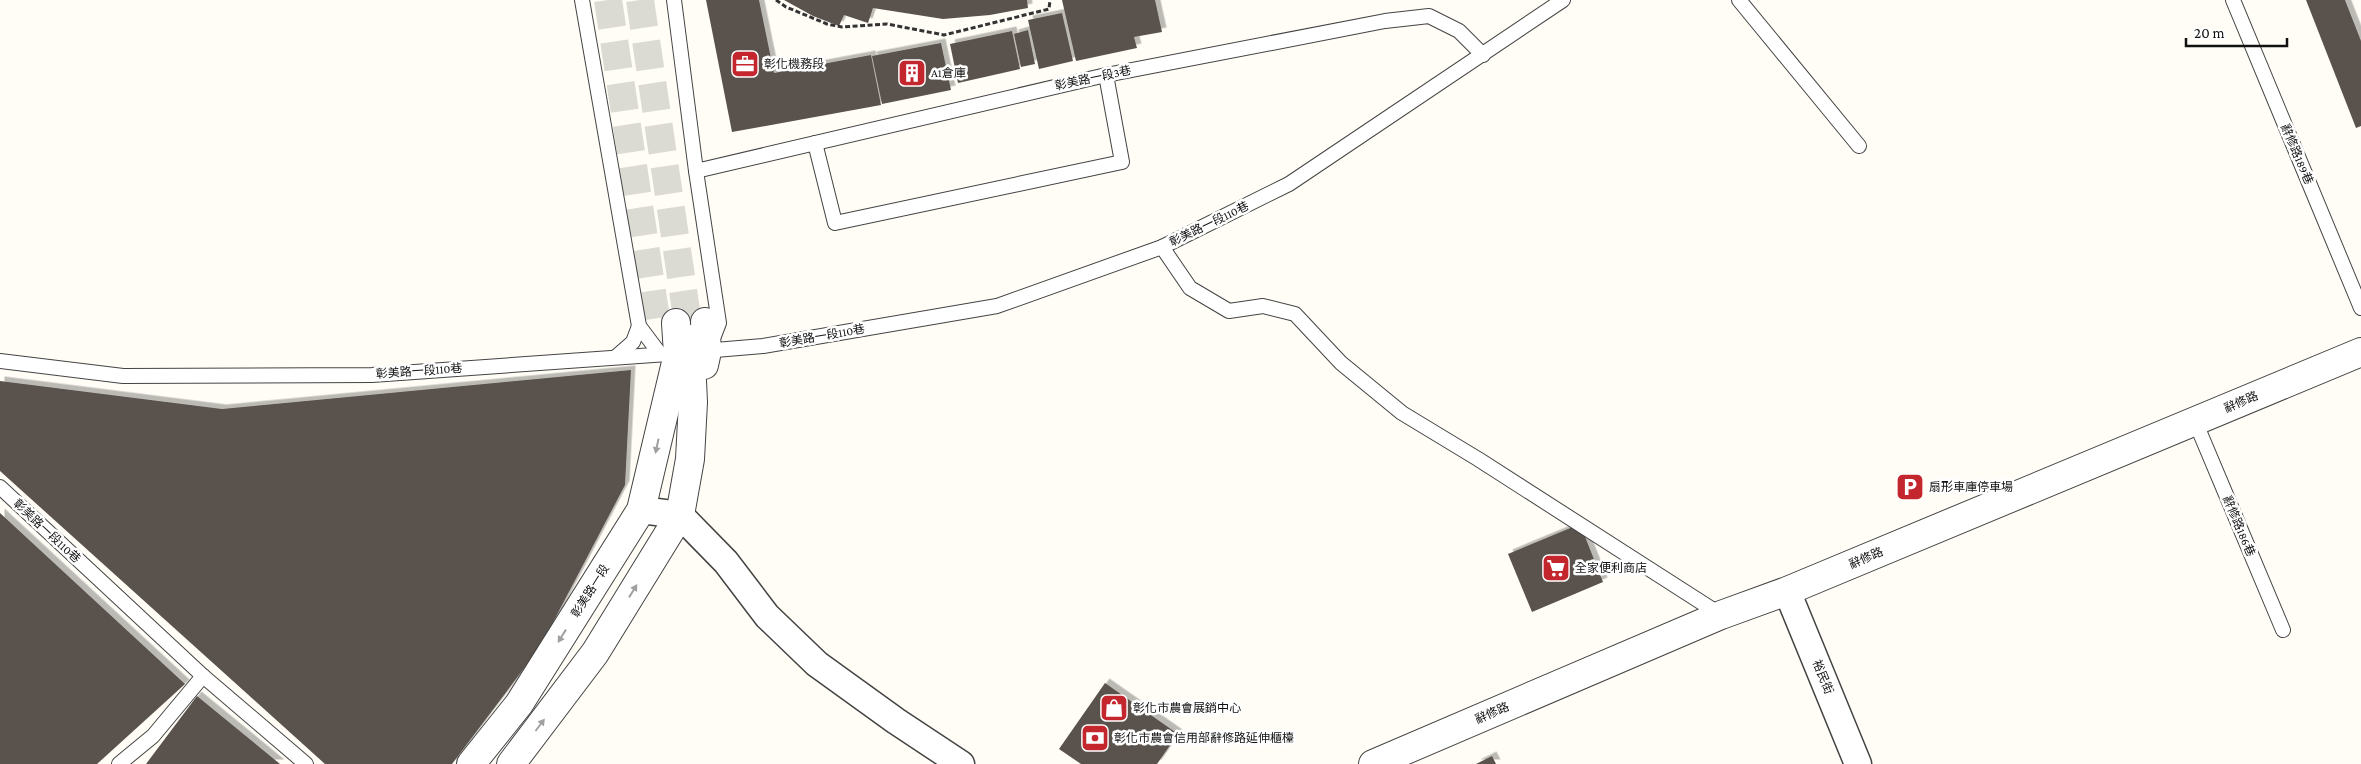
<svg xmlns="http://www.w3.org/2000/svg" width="2361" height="764" viewBox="0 0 2361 764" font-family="'Crimson Pro','Noto Sans TC',serif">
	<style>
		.building { fill: #5a524d; filter: url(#shadow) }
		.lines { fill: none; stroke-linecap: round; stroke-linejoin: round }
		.tertiary-tunnel { stroke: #dbdad3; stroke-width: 28; stroke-dasharray: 28 14; stroke-linecap: butt }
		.service-casing { stroke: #444; stroke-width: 16 }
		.minor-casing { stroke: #444; stroke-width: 29 }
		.tertiary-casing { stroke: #444; stroke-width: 30 }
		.path { stroke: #333; stroke-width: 3; stroke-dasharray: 5 2.5; stroke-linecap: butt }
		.service { stroke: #fff; stroke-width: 14 }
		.minor { stroke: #fff; stroke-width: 26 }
		.tertiary { stroke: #fff; stroke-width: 28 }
		.oneway { fill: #a0a0a0 }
		.labels { text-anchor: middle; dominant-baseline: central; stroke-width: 5; stroke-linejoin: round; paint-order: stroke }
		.poi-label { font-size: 12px; fill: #111; stroke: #fff; text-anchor: start }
		.street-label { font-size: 12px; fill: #111; stroke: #fff }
	</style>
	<defs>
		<filter id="shadow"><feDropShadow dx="4.5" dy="-4.5" stdDeviation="0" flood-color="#0004"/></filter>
	</defs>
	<rect width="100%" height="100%" fill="#fffdf5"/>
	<g class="building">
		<path d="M706,0H759L774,73L871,55L881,105L732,132Z"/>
		<path d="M784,0H1027L1028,8L990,15L943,19L873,8L868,23L844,15L839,26L813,16Z"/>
		<path d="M1062,0H1155L1162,32L1134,37L1137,48L1076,61Z"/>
		<path d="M2306,0H2345L2361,41V126L2356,128Z"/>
		<path d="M1062,13L1073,61L1039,69L1028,20Z"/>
		<path d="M1028,30L1035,64L1021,67L1014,34Z"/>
		<path d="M1012,31L1020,69L958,83L950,44Z"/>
		<path d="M941,43L951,90L882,104L872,56Z"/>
		<path d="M631,370L625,485L540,647L452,764H325L0,471V381L222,409Z"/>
		<path d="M0,513L185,684L97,764H0Z"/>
		<path d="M1580,524L1603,582L1532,612L1508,554Z"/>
		<path d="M1105,683L1178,734L1157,764H1081L1059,749Z"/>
		<path d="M197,696L280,764H146Z"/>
		<path d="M1492,756L1496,764H1476Z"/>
	</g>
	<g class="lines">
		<g class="tertiary-tunnel">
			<path d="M608,0L657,325"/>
			<path d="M640,0L688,324"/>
		</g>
		<defs>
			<g id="service">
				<path d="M582,0L639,326L660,354"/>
				<path d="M674,0L696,171L719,323L712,341"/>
				<path d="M1739,0L1859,146"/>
				<path d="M2233,0L2361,308"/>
				<path d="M815,143L835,223L1122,162L1106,75"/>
				<path d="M696,171L1106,75L1385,21L1429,16L1459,31L1483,55"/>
				<path d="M1162,247L1190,288L1229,311L1263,306L1295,314L1341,363L1402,413L1478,459L1721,615"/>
				<path d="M703,351L763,346L997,306L1162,247L1289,184L1563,0"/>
				<path d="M617,356L633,342L639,326"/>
				<path d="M0,361L123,376L372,375L682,353"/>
				<path d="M2195,421L2283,630"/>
				<path d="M0,487L203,676L306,764"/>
				<path d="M119,764L153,736L203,676"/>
			</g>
			<g id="minor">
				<path d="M641,510L680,515L726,562L767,616L817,664L896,721L961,764"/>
				<path d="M1787,591L1858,764"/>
			</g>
			<g id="tertiary">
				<path d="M704,365L707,351L705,322"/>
				<path d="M471,764L519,704L641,510L678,354L676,323"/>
				<path d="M511,764L595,653L680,515L690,459L693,402L690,339"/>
				<path d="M1373,764L1721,615L1787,591L2361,352"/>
			</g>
		</defs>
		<use href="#service" class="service-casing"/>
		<use href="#minor" class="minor-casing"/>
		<use href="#tertiary" class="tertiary-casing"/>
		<path class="path" d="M776,0L786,7L827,24L842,27L887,24L944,35L1049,9L1050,0"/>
		<use href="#service" class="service"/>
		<use href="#minor" class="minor"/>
		<use href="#tertiary" class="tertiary"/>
	</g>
	<defs><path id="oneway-solid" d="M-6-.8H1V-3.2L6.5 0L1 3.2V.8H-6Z" transform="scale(1.25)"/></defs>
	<g class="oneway">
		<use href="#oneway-solid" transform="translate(657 446) rotate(102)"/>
		<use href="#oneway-solid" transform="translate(633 591) rotate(-58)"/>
		<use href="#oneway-solid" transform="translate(562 636) rotate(122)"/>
		<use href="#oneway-solid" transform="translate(540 725) rotate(-53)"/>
	</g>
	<defs>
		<symbol id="office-square" viewBox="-11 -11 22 22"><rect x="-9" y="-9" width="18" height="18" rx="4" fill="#c4262e" stroke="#fff"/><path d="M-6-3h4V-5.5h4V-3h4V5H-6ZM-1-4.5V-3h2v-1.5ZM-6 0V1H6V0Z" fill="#fff"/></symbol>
		<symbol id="building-square" viewBox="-11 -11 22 22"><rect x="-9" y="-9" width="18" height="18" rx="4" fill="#c4262e" stroke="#fff"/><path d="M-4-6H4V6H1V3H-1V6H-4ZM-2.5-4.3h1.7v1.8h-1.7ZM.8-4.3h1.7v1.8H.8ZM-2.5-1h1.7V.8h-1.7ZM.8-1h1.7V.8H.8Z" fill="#fff"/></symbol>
		<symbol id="parking-square" viewBox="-11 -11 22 22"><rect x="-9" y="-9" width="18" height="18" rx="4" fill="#c4262e" stroke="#fff"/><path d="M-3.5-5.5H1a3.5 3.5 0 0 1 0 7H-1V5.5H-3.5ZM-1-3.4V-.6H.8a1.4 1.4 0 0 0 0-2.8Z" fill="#fff"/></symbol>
		<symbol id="supermarket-square" viewBox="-11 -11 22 22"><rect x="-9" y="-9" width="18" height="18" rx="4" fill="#c4262e" stroke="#fff"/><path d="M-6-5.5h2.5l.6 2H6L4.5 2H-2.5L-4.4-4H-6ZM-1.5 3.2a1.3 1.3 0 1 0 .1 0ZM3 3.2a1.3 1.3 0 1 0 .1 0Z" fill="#fff"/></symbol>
		<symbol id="shop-square" viewBox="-11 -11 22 22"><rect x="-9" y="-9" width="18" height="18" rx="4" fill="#c4262e" stroke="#fff"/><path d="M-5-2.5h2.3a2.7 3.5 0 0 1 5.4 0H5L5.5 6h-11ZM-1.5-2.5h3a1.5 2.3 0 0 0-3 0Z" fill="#fff"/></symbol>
		<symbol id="bank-square" viewBox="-11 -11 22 22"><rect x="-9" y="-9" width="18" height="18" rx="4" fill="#c4262e" stroke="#fff"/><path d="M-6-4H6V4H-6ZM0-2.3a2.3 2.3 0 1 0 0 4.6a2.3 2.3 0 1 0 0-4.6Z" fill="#fff"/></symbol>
	</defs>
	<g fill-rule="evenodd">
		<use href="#office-square" x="729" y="48" width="32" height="32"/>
		<use href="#building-square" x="896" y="57" width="32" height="32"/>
		<use href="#parking-square" x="1894" y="471" width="32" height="32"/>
		<use href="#supermarket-square" x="1540" y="552" width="32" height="32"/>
		<use href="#shop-square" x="1098" y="692" width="32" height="32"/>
		<use href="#bank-square" x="1079" y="722" width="32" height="32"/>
	</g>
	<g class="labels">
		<g class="poi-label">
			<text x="764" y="64">彰化機務段</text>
			<text x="931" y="73">A1倉庫</text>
			<text x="1929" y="487">扇形車庫停車場</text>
			<text x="1575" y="568">全家便利商店</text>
			<text x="1133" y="708">彰化市農會展銷中心</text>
			<text x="1114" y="738">彰化市農會信用部辭修路延伸櫃檯</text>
		</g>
		<g class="street-label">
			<text transform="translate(1093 78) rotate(-12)">彰美路一段3巷</text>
			<text transform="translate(2297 154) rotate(67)">辭修路189巷</text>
			<text transform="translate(1209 224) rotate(-26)">彰美路一段110巷</text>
			<text transform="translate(822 336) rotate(-10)">彰美路一段110巷</text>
			<text transform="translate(419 371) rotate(-4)">彰美路一段110巷</text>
			<text transform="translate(2241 402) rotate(-23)">辭修路</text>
			<text transform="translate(2239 526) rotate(67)">辭修路186巷</text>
			<text transform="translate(47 531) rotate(43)">彰美路一段110巷</text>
			<text transform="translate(1866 558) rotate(-23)">辭修路</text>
			<text transform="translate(590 591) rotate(-58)">彰美路一段</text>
			<text transform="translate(1823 677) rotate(68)">裕民街</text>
			<text transform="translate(1492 713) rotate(-23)">辭修路</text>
		</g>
	</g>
	<path d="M2186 38v8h101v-8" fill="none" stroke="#111111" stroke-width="2.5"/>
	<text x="2194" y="38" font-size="15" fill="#111111" stroke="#ffffff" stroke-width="4" paint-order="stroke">20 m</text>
</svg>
